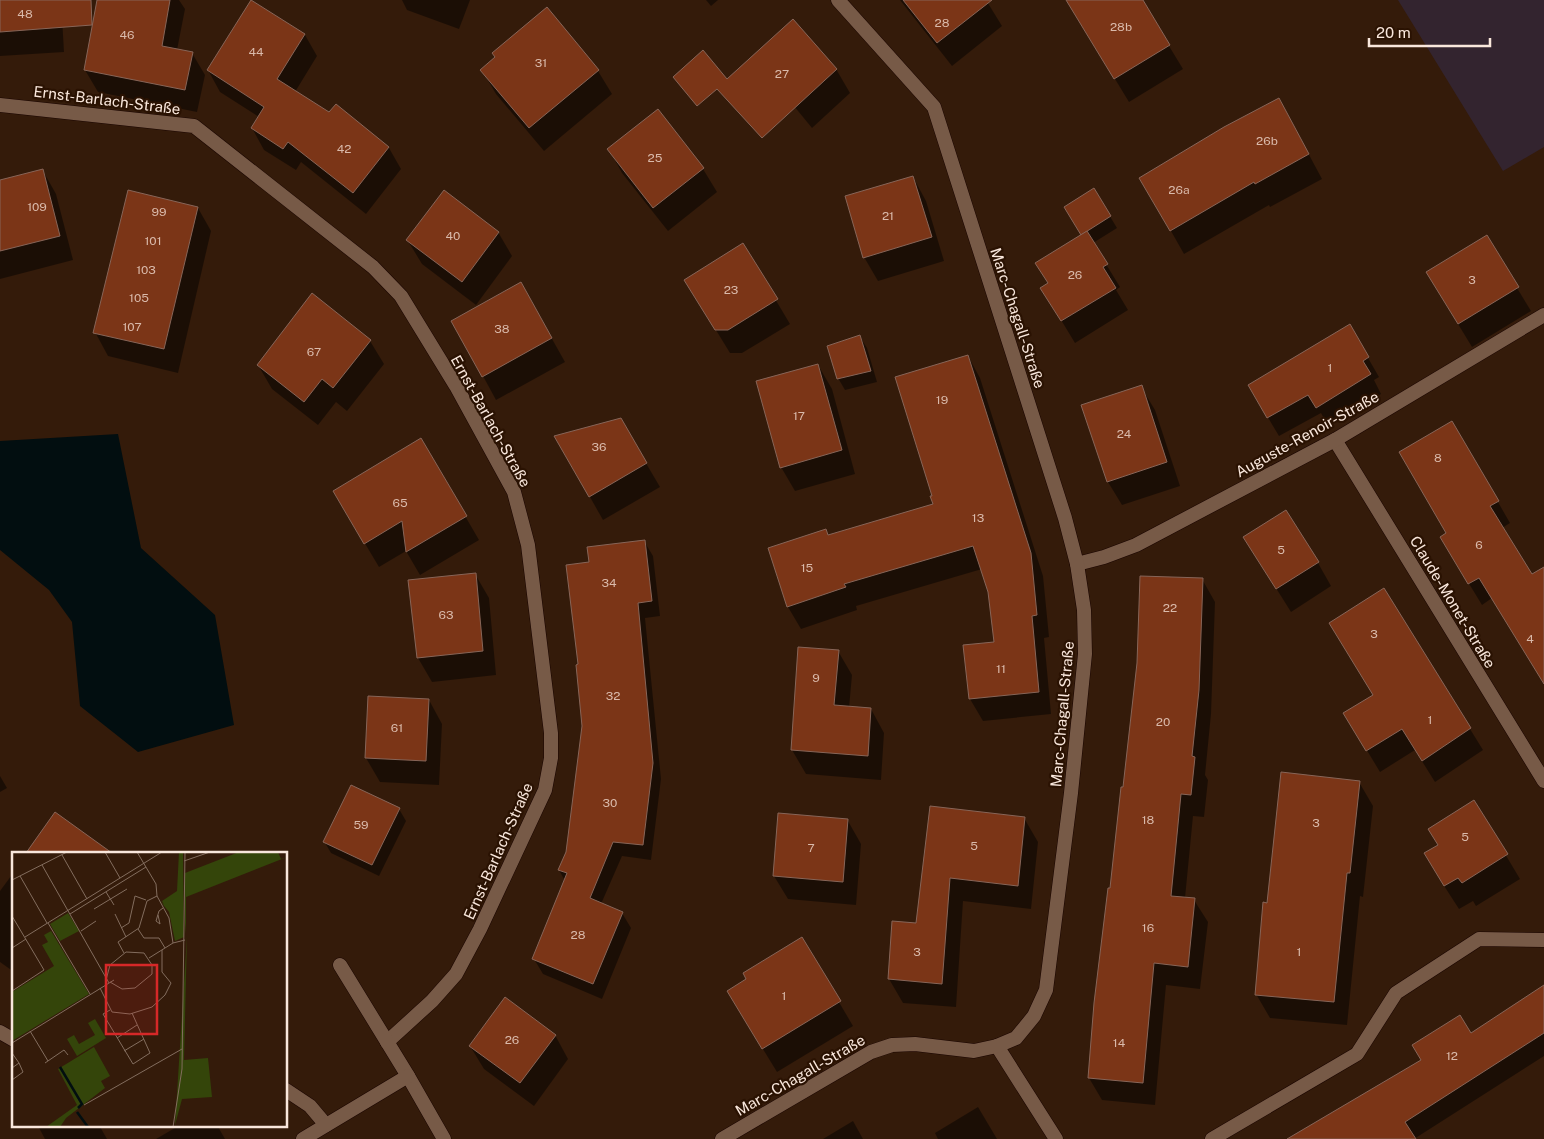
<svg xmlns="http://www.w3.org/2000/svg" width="1544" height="1139" viewBox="0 0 1544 1139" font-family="'Public Sans',sans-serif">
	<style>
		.commercial { fill: #33242f }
		.water { fill: #020e10 }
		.shadow { fill: #0007 }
		.building { fill: #7b3517; stroke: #876558 }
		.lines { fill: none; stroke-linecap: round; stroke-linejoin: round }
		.minor-casing { stroke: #1a0500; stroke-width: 15 }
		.minor { stroke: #775a47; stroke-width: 14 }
		.labels { text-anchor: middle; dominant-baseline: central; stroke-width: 4.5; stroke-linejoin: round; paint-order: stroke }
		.number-label { font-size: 12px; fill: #dabaab }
		.street-label { font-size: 15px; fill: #f9e7dc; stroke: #2a1202 }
		.inset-river { fill: none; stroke: #020e10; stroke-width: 2.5 }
		.inset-road { fill: none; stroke: #836d5e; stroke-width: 1 }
		.view { fill: #d62828; fill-opacity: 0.15; stroke: #d62828; stroke-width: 2.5 }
		.inset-edge { fill: none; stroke: #f9e7dc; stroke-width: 2.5 }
	</style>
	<rect width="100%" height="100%" fill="#341b0a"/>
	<path class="commercial" d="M1398,0H1544V147L1503,171Z"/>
	<path class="water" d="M118,434L141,548L215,615L234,725L138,752L80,706L72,622L49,590L0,550V441Z"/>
	<g class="shadow">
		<path d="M0,0H61L64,52L0,56Z"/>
		<path d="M98,0H179L185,9L177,50L192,53L205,75L197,112L98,92L85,70Z"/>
		<path d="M402,0H470L459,29L407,10Z"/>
		<path d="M706,0H718L711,6Z"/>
		<path d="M900,0H986L1002,26L952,66Z"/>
		<path d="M1067,0H1141L1183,69L1129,102Z"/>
		<path d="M252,1L305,35L317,56L295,92L389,148L401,169L366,214L301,162L296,170L264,150L252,128L259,117L220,92L208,70Z"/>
		<path d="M836,69L850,93L812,128L771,78Z"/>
		<path d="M482,70L598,71L612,94L544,151L496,94Z"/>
		<path d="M1292,123L1322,179L1270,207L1269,205L1184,254L1141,178Z"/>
		<path d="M609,149L703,169L717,192L668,231L622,173Z"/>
		<path d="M43,171L56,194L73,260L0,279V182Z"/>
		<path d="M913,177L926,201L944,261L878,281L864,257Z"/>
		<path d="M1094,190L1117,228L1093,243L1120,287L1116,290L1128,310L1075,343L1055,310L1049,284L1082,235Z"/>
		<path d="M198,208L211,231L178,373L108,356L95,332Z"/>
		<path d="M498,232L512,256L476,305L422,264L408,241Z"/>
		<path d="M743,245L790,324L742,353H730L700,304Z"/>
		<path d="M1517,288L1531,311L1472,347L1441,296Z"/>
		<path d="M534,307L565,362L496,400L483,376Z"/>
		<path d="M1349,325L1379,377L1374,380L1381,394L1328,426L1321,413L1279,436L1249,386Z"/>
		<path d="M860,337L867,348L877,382L845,390L838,378Z"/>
		<path d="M370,341L384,364L347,411L336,402L318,425L272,389L258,365Z"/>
		<path d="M968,356L980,378L1043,576L1049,637L1044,638L1051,714L983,721L970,699L965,646L995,643L989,592L982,569L856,606L857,610L801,629L788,607L769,549L829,536L934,505Z"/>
		<path d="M818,365L832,389L855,474L795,491L781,467Z"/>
		<path d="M1141,387L1155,410L1180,486L1122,505L1108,482L1083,406Z"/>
		<path d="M620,419L660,487L603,520L556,437Z"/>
		<path d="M1452,422L1510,523L1502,528L1532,576L1544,574V683L1492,598L1482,605L1454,559L1448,534Z"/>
		<path d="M421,440L479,540L420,575L406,551L379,567L348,515Z"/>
		<path d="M644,541L653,556L660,616L645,618L661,779L651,860L622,856L601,904L622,913L631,928L602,999L543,974L534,959L565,881L559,870L567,852L583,726L579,666L591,563Z"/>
		<path d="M1259,561L1318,563L1331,586L1291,612Z"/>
		<path d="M475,574L489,598L496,675L432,682L418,658Z"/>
		<path d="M1202,579L1215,602L1211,714L1205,775L1208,780L1204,817L1193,816L1185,898L1194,900L1208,922L1200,989L1166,985L1155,1105L1102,1100L1089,1078L1125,788Z"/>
		<path d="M838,651L852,675L849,708L871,709L884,733L881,780L806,774L792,750Z"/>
		<path d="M370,697L429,700L442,724L439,785L380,782L366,758Z"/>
		<path d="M1345,714L1470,729L1483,750L1435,782L1415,750L1380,772Z"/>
		<path d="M0,776L7,788L0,792Z"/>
		<path d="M1359,782L1373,806L1363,897L1360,896L1347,1025L1270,1018L1256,994L1268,904Z"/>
		<path d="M1474,802L1520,879L1476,906L1473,901L1459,909L1439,878V845Z"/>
		<path d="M931,808L1024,818L1038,842L1031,909L963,901L956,1007L903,1003L889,979L893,922L918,924Z"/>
		<path d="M399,809L406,821L379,876L331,853L324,841Z"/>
		<path d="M848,821L861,844L856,905L788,899L774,876Z"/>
		<path d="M14,872V972L0,962V891Z"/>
		<path d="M802,939L853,1026L777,1072L742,1015Z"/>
		<path d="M1544,987V1056L1414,1139H1289L1470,1034Z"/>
		<path d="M555,1035L568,1059L534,1106L484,1069L470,1046Z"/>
		<path d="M978,1107L997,1139H938L935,1133Z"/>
		<path d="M853,1121L863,1139H823Z"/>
		<path d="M40,1125H99L107,1139H45L38,1126Z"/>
		<path d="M180,1125H217L225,1139H156Z"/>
	</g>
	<g class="building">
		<path d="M0,0H91L92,25L0,32Z"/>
		<path d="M97,0H170L162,46L193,52L185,90L84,70Z"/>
		<path d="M251,0L305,34L277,79L329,112L336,104L389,147L353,193L288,142L283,149L251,128L264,107L207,70Z"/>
		<path d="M903,0H992L937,43Z"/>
		<path d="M1066,0H1143L1170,45L1114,79Z"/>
		<path d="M547,7L599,70L529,128L480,70L495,57L492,53Z"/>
		<path d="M793,19L837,69L762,138L717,89L697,106L673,77L703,50L727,79Z"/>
		<path d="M1279,98L1309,154L1255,184L1254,182L1170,231L1139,178L1224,127Z"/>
		<path d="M658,109L704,168L653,208L607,149Z"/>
		<path d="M43,169L60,236L0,251V180Z"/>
		<path d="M913,176L932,237L863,258L845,196Z"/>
		<path d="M1094,188L1111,216L1081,235L1064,207Z"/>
		<path d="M128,190L198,207L164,349L93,333Z"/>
		<path d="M444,190L499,232L462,282L406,240Z"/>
		<path d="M1087,231L1108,264L1103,267L1116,288L1061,321L1040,288L1048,283L1035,263Z"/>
		<path d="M1487,235L1519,287L1458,324L1426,272Z"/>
		<path d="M743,243L778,299L728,330H715L684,280Z"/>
		<path d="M521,282L552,338L482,377L451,321Z"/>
		<path d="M312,293L371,340L333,388L322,379L304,402L257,365Z"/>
		<path d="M1350,324L1369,357L1363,361L1371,374L1316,408L1308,395L1267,418L1248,385Z"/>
		<path d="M860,335L871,371L837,379L827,346Z"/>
		<path d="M968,355L1031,553L1037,615L1032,616L1039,692L969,699L963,645L994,642L988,592L973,546L844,584L846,587L787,607L768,548L826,529L828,535L933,504L930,496H932L895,377Z"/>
		<path d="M818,364L842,450L780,468L756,381Z"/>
		<path d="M1142,385L1167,462L1107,482L1081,405Z"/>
		<path d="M621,418L647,463L589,497L554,436Z"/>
		<path d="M1452,421L1499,501L1490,506L1532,574L1544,567V684L1479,578L1468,584L1440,537L1446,533L1399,452Z"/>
		<path d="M421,438L467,516L406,552L402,521L364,544L333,491Z"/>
		<path d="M1286,510L1319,562L1276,589L1243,537Z"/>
		<path d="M645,540L652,601L638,603L653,763L643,845L613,842L590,898L623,912L593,984L532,959L567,873L558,870L566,852L582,726L576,665L578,664L566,565L589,562L587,547Z"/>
		<path d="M476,573L483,651L417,658L408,580Z"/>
		<path d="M1140,576L1203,578L1199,690L1192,756L1195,757L1191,795L1181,794L1171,896L1195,898L1188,967L1154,963L1143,1083L1088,1078L1094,1003L1108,888H1110L1121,787H1123L1137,663Z"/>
		<path d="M1384,588L1471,728L1422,761L1402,729L1366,751L1343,713L1373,695L1329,623Z"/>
		<path d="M798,647L839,650L834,705L871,708L868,756L791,750Z"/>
		<path d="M368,696L429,699L426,761L365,758Z"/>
		<path d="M1281,772L1360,781L1350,873H1347L1334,1002L1255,995L1263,902L1267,903Z"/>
		<path d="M351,785L400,808L372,865L323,842Z"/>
		<path d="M1474,800L1508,854L1462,883L1458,878L1444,886L1424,853L1438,845L1428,829Z"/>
		<path d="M930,806L1025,817L1018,886L950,878L942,984L888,979L892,921L916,923Z"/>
		<path d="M55,812L112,853H26Z"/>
		<path d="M778,813L848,819L843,882L773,876Z"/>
		<path d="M802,937L841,1001L762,1049L727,991L746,979L743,973Z"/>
		<path d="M1544,985V1033L1405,1122L1416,1139H1287L1421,1060L1412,1045L1460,1015L1471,1033Z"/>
		<path d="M505,997L556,1035L520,1083L469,1046Z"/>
	</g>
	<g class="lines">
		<defs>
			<g id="minor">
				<path d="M0,105L194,126L373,267L401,296L456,386L514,492L528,545L551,733V758L545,790L480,929L456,974L432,1001L387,1042"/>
				<path d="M1335,440L1544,781"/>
				<path d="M1077,564L1104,557L1136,545L1335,440L1544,315"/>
				<path d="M340,965L408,1076L444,1139"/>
				<path d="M0,1032L14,1040"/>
				<path d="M997,1046L1056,1139"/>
				<path d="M286,1090L310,1106L326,1125"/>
				<path d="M303,1139L408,1076"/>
				<path d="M722,1139L871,1052L892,1045L915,1044L974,1051L997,1046L1016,1038L1034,1016L1046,990L1071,793L1085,654L1084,610L1077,564L1065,518L934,107L838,0"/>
				<path d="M1212,1139L1357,1054L1396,993L1479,939L1544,940"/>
			</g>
		</defs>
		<use href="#minor" class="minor-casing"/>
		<use href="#minor" class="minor"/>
	</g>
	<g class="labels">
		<g class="number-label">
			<text x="25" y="14">48</text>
			<text x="942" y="23">28</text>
			<text x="1121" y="27">28b</text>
			<text x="127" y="35">46</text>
			<text x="256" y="52">44</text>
			<text x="541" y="63">31</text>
			<text x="782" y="74">27</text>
			<text x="1267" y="141">26b</text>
			<text x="344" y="149">42</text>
			<text x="655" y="158">25</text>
			<text x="1179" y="190">26a</text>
			<text x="37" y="207">109</text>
			<text x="159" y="212">99</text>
			<text x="888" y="216">21</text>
			<text x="453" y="236">40</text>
			<text x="153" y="241">101</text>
			<text x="146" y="270">103</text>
			<text x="1075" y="275">26</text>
			<text x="1472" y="280">3</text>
			<text x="731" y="290">23</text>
			<text x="139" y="298">105</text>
			<text x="132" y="327">107</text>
			<text x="502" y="329">38</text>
			<text x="314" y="352">67</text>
			<text x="1330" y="368">1</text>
			<text x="942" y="400">19</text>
			<text x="799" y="416">17</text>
			<text x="1124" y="434">24</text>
			<text x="599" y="447">36</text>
			<text x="1438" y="458">8</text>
			<text x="400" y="503">65</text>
			<text x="978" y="518">13</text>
			<text x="1479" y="545">6</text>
			<text x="1281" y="550">5</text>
			<text x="807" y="568">15</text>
			<text x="609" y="583">34</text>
			<text x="1170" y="608">22</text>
			<text x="446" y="615">63</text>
			<text x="1374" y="634">3</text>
			<text x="1530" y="639">4</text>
			<text x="1001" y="669">11</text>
			<text x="816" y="678">9</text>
			<text x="613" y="696">32</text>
			<text x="1430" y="720">1</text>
			<text x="1163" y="722">20</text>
			<text x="397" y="728">61</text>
			<text x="610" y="803">30</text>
			<text x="1148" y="820">18</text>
			<text x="1316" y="823">3</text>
			<text x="361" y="825">59</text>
			<text x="1465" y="837">5</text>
			<text x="974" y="846">5</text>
			<text x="811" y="848">7</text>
			<text x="1148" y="928">16</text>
			<text x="578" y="935">28</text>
			<text x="917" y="952">3</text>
			<text x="1299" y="952">1</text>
			<text x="784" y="996">1</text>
			<text x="512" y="1040">26</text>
			<text x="1119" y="1043">14</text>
			<text x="1452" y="1056">12</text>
		</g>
		<g class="street-label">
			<text transform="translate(107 100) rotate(7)">Ernst-Barlach-Straße</text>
			<text transform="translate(1018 318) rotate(72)">Marc-Chagall-Straße</text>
			<text transform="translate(491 421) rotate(61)">Ernst-Barlach-Straße</text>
			<text transform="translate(1307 434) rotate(-29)">Auguste-Renoir-Straße</text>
			<text transform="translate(1453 602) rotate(59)">Claude-Monet-Straße</text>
			<text transform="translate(1062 714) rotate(-85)">Marc-Chagall-Straße</text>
			<text transform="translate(498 851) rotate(-66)">Ernst-Barlach-Straße</text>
			<text transform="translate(800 1075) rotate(-30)">Marc-Chagall-Straße</text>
		</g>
	</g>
	<g transform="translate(12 852)">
		<rect width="275" height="275" fill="#341b0a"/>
		<path d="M167,0H171L172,85L163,89L157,60L148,49L152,53L150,49L165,39ZM227,0H266L269,7L275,5L174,45V82L173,71V21ZM56,61L67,79L48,89L38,72ZM39,79L77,142L0,189V140L42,114L30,93L36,90L32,83ZM175,84L172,208L196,206L200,245L170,247L163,273ZM83,167L94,186L65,204L55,187L62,183L67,192L83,183L76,171ZM82,195L98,224L89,229L93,236L54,266L48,275H34L65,253L46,217Z" fill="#34450a"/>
		<path class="inset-river" d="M48,215L70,252L66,256M65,260L76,275"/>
		<path class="inset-road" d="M93,0L108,26M125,0L144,32L145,44L157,66L161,91M50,3L75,47M172,9L198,0M30,13L97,131M8,24L35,71M0,28L55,0M94,40L102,53M82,57L115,37M58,62L134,15M103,62L114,85M146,63L148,72L144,69L147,59L151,56M0,64L32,118L0,139M36,71L78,142M109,76L117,71L123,44L134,48M126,77L132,86H147L153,96M69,79L84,69M13,85L150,0M0,96L14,87M112,101L106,90L127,76L135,49L145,44M137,106L161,91L173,88M94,128L98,113L114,100L132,101L140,113V122L123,136L110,137L98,130M88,136L100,160L118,162L140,155L153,143L159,131L150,120V98M98,158L91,162L121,212L138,201L120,161M18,179L36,209M105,186L125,173M0,191L102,128M112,199L132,187M0,201L7,211L0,216M33,211L52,198L56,203M0,228L11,220L7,211M72,253L170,197M161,275L170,217L173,0"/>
		<path class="view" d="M94,113H145V182H94Z"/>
		<rect width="275" height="275" class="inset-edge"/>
	</g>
	<path d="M1369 38v8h121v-8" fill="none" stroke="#f9e7dc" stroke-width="2.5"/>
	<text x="1376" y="38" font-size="15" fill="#f9e7dc" stroke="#2a1202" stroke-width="4" paint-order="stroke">20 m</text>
</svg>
